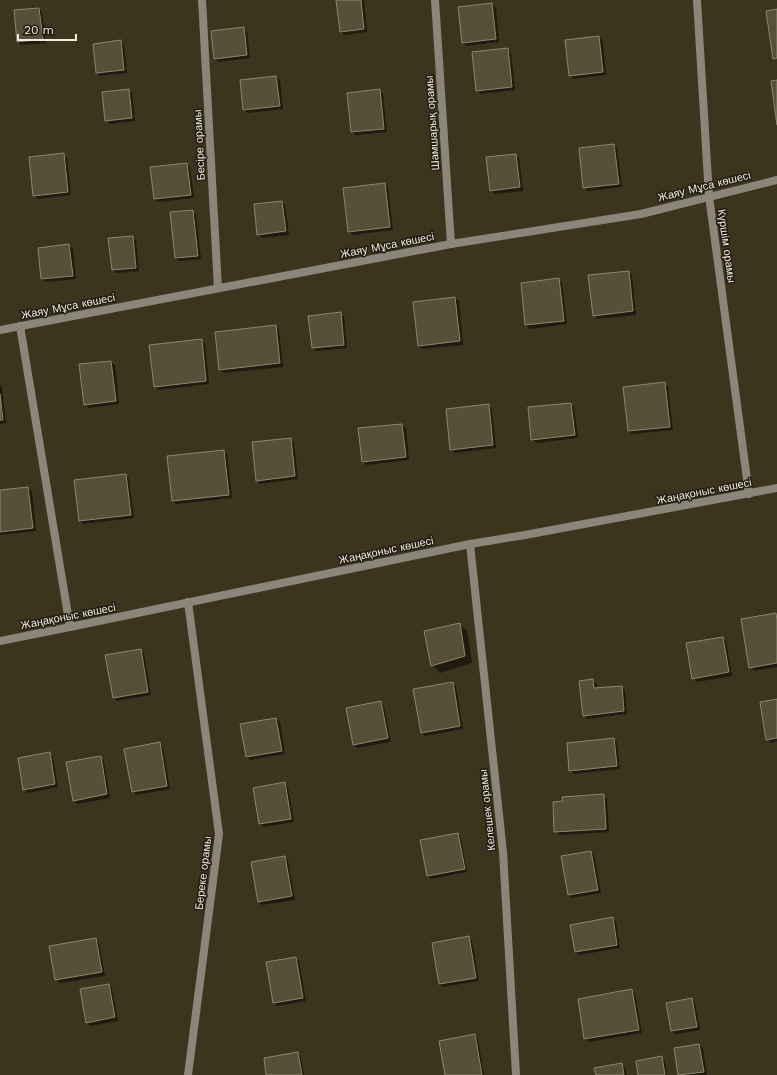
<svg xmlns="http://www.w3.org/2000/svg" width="777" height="1075" font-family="'Work Sans',sans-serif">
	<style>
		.shadow { fill: #0007 }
		.building { fill: #574f37; stroke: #8f866c }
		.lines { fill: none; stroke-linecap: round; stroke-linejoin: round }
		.street { stroke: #8a867a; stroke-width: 8 }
		.labels { text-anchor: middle; stroke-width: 3; stroke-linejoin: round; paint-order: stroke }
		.street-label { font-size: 11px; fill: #f1ecde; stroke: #201c12 }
	</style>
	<rect width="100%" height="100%" fill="#3c341d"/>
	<g class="shadow">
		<path d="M337,0h27l3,32 -23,3 -4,-4z"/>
		<path d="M492,4l4,4 3,34 -33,4 -3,-4z"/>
		<path d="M39,9l3,3 4,31 -25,2 -3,-3z"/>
		<path d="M243,29l4,3 3,26 -32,4 -3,-4z"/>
		<path d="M599,37l4,4 3,34 -33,4 -3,-4z"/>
		<path d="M121,41l3,4 3,28 -27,3 -3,-3 -3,-29z"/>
		<path d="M507,49l4,4 4,37 -34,4 -4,-4z"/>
		<path d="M276,77l4,3 3,29 -35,4 -4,-3z"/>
		<path d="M129,90l3,3 3,28 -25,3 -4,-4z"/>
		<path d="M380,90l3,4 4,38 -31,3 -4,-3 -4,-38z"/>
		<path d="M614,145l3,3 5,39 -34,4 -4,-4z"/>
		<path d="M63,154l4,4 4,37 -33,4 -4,-3z"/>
		<path d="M516,155l3,3 4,33 -29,3 -3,-4z"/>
		<path d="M187,164l3,3 4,31 -36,4 -4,-4z"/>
		<path d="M385,184l3,4 5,42 -41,5 -3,-4z"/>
		<path d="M282,202l3,3 4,30 -27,3 -4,-4z"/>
		<path d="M192,211l4,3 5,45 -22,2 -4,-3z"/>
		<path d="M132,237l4,3 3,31 -23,2 -4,-3 -3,-31z"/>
		<path d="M69,245l4,4 3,30 -30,3 -4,-3z"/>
		<path d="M629,272l3,3 4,40 -39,4 -3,-4z"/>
		<path d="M559,280l3,3 5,41 -37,5 -4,-4 -4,-41z"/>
		<path d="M455,298l4,3 4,44 -40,4 -4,-3 -5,-43z"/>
		<path d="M340,313l4,4 3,31 -31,3 -3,-3z"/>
		<path d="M276,326l3,4 4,37 -59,6 -4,-3 -4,-37z"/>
		<path d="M202,340l3,4 4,40 -51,6 -3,-4z"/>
		<path d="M111,362l4,3 4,39 -30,4 -4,-4z"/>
		<path d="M664,384l4,3 5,43 -41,4 -3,-3z"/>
		<path d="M0,385l2,2 4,36 -6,1z"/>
		<path d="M571,404l3,3 4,31 -42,5 -4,-4z"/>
		<path d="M489,405l3,4 4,39 -41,5 -4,-4z"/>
		<path d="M402,425l4,3 3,32 -43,5 -3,-4z"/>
		<path d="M291,439l3,4 4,36 -38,5 -3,-4z"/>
		<path d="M224,451l3,3 5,44 -56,6 -3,-3z"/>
		<path d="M126,475l3,4 5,39 -51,6 -3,-4z"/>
		<path d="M28,488l4,3 4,40 -36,4v-44z"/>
		<path d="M775,614l2,1v52l-23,4 -4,-4z"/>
		<path d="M459,624l8,7 5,32 -32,10 -8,-8z"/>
		<path d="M722,638l4,3 6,35 -35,6 -4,-4z"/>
		<path d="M140,650l4,3 7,42 -34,6 -3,-3z"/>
		<path d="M593,680l4,4v5l24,-2 4,3 2,24 -40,5 -3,-4z"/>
		<path d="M452,683l4,3 7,43 -38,7 -3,-3z"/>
		<path d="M777,700v41l-6,2 -4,-4z"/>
		<path d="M381,702l3,4 7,36 -34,6 -3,-4z"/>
		<path d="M276,719l4,3 5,32 -35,6 -3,-3z"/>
		<path d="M614,739l3,4 3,26 -46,5 -4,-4z"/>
		<path d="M160,744l3,3 7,42 -34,6 -3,-4z"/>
		<path d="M49,753l4,4 5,30 -30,6 -4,-4z"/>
		<path d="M100,757l4,4 6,37 -33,6 -3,-4z"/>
		<path d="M285,784l3,3 6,35 -30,5 -4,-3z"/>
		<path d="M603,795l4,4 2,33 -50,3 -4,-4z"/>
		<path d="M458,834l3,4 6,34 -36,7 -4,-4z"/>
		<path d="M590,852l4,3 7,38 -29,5 -3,-3z"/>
		<path d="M285,857l3,4 7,39 -33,5 -3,-3z"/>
		<path d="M612,918l4,4 4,26 -41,7 -3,-3 -5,-26z"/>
		<path d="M468,938l4,3 7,40 -36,6 -3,-3z"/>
		<path d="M96,939l3,4 6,33 -45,7 -4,-3 -5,-33z"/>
		<path d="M296,958l3,3 7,40 -29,5 -4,-4z"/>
		<path d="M109,985l3,3 6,33 -28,5 -4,-4z"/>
		<path d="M631,990l4,4 7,39 -53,9 -4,-3z"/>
		<path d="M692,999l3,4 5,27 -24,4 -4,-3z"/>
		<path d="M475,1035l3,4 6,36h-38z"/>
		<path d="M699,1045l4,3 4,27h-28l-4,-26z"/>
		<path d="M298,1053l3,4 3,18h-37z"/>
		<path d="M661,1057l4,4 2,14h-28z"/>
		<path d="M622,1064l3,4 2,7h-30z"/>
	</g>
	<g class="building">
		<path d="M336,0h25l3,29 -24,3z"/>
		<path d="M492,3l4,36 -34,4 -4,-36z"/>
		<path d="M39,8l4,31 -26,3 -3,-32z"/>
		<path d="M777,9v49l-4,1 -7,-48z"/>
		<path d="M244,27l3,28 -33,4 -3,-28z"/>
		<path d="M599,36l4,36 -34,4 -4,-36z"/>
		<path d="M121,40l3,30 -28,3 -3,-29z"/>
		<path d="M508,48l4,39 -36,4 -4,-39z"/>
		<path d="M276,76l4,30 -37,4 -3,-30z"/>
		<path d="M777,80v45l-6,-44z"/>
		<path d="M129,89l3,29 -27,3 -3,-29z"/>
		<path d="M380,89l4,40 -33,3 -4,-39z"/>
		<path d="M614,144l5,40 -36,4 -4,-40z"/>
		<path d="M64,153l4,39 -35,4 -4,-39z"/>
		<path d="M516,154l4,33 -30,4 -4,-34z"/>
		<path d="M187,163l4,32 -37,4 -4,-32z"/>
		<path d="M385,183l5,44 -42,5 -5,-44z"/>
		<path d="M282,201l4,30 -29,4 -3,-31z"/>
		<path d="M193,210l5,46 -23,2 -5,-46z"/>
		<path d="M133,236l3,32 -24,2 -4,-32z"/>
		<path d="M69,244l4,32 -32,3 -3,-31z"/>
		<path d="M629,271l4,40 -40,5 -5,-41z"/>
		<path d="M559,278l5,43 -39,4 -4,-42z"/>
		<path d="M455,297l5,44 -42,5 -5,-44z"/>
		<path d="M341,312l3,33 -32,3 -4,-32z"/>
		<path d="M276,325l4,38 -61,7 -4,-38z"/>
		<path d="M202,339l4,42 -52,6 -5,-42z"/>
		<path d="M111,361l5,40 -32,4 -5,-41z"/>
		<path d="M665,382l5,45 -42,4 -5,-44z"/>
		<path d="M0,394l3,26h-3z"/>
		<path d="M571,403l4,32 -44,5 -3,-33z"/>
		<path d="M489,404l4,41 -43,5 -4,-41z"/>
		<path d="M402,424l4,33 -44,5 -4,-34z"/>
		<path d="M291,438l4,38 -39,5 -4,-39z"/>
		<path d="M224,450l5,45 -57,6 -5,-45z"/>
		<path d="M126,474l5,41 -52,6 -5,-41z"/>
		<path d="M28,487l5,41 -33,4v-42z"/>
		<path d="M776,613l1,7v43l-28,5 -8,-49z"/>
		<path d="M460,623l5,33 -34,10 -7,-35z"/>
		<path d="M723,637l6,35 -37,7 -6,-36z"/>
		<path d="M141,649l7,43 -35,6 -8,-43z"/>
		<path d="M593,679l1,9 28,-2 2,25 -41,5 -4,-35z"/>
		<path d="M453,682l7,44 -39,7 -8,-44z"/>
		<path d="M777,699v39l-11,2 -6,-38z"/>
		<path d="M381,701l7,37 -35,7 -7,-37z"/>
		<path d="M276,718l6,33 -36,6 -6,-33z"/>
		<path d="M614,738l3,28 -48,5 -2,-28z"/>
		<path d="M160,742l7,44 -35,6 -8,-43z"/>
		<path d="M50,752l5,32 -32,6 -5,-32z"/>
		<path d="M101,756l6,38 -34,7 -7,-39z"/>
		<path d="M285,782l6,37 -32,5 -6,-36z"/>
		<path d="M604,794l2,35 -52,3 -1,-30 10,-1 -1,-4z"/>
		<path d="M458,833l7,36 -38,7 -7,-36z"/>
		<path d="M591,851l7,39 -30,5 -7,-39z"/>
		<path d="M285,856l7,40 -34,6 -7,-40z"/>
		<path d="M613,917l4,28 -42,7 -5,-27z"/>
		<path d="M469,936l7,42 -37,6 -7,-41z"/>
		<path d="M96,938l6,34 -47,8 -6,-34z"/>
		<path d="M296,957l7,41 -30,5 -7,-41z"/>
		<path d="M109,984l6,33 -29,6 -6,-34z"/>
		<path d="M632,989l7,41 -55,9 -6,-40z"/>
		<path d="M692,998l5,29 -26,4 -5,-28z"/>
		<path d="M475,1034l7,41h-37l-6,-34z"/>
		<path d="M699,1044l5,28 -26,3 -4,-27z"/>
		<path d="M298,1052l4,23h-36l-2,-17z"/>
		<path d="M662,1056l3,19h-27l-2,-14z"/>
		<path d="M622,1063l2,12h-28l-2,-7z"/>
	</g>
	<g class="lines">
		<g class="street">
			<path d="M202,0l16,288"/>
			<path d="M435,0l16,244"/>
			<path d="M697,0l12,196 40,298"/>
			<path d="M20,326l50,301"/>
			<path d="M0,330l451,-86 190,-30 136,-34"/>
			<path d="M470,544l33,308 13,223"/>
			<path d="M188,602l31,232 -31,241"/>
			<path d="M0,641l70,-14 400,-83 55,-9 252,-47"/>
		</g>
	</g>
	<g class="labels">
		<g class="street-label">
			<text transform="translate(432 123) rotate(-94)" y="4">Шамшарық орамы</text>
			<text transform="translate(199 145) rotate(-93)" y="4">Бесіре орамы</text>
			<text transform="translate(704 186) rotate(-14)" y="4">Жаяу Мұса көшесі</text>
			<text transform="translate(387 245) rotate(-11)" y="4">Жаяу Мұса көшесі</text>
			<text transform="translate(727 246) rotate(82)" y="4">Күршім орамы</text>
			<text transform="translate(68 306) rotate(-11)" y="4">Жаяу Мұса көшесі</text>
			<text transform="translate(704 491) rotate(-11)" y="4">Жаңақоныс көшесі</text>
			<text transform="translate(386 550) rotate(-12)" y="4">Жаңақоныс көшесі</text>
			<text transform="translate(68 616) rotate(-11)" y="4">Жаңақоныс көшесі</text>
			<text transform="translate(487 810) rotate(-96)" y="4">Келешек орамы</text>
			<text transform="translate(203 873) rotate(-83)" y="4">Береке орамы</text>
		</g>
	</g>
	<path d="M18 34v6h58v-6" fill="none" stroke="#f1ecde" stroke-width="2"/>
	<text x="24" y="34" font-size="12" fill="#f1ecde" stroke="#201c12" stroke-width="3" paint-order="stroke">20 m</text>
</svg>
